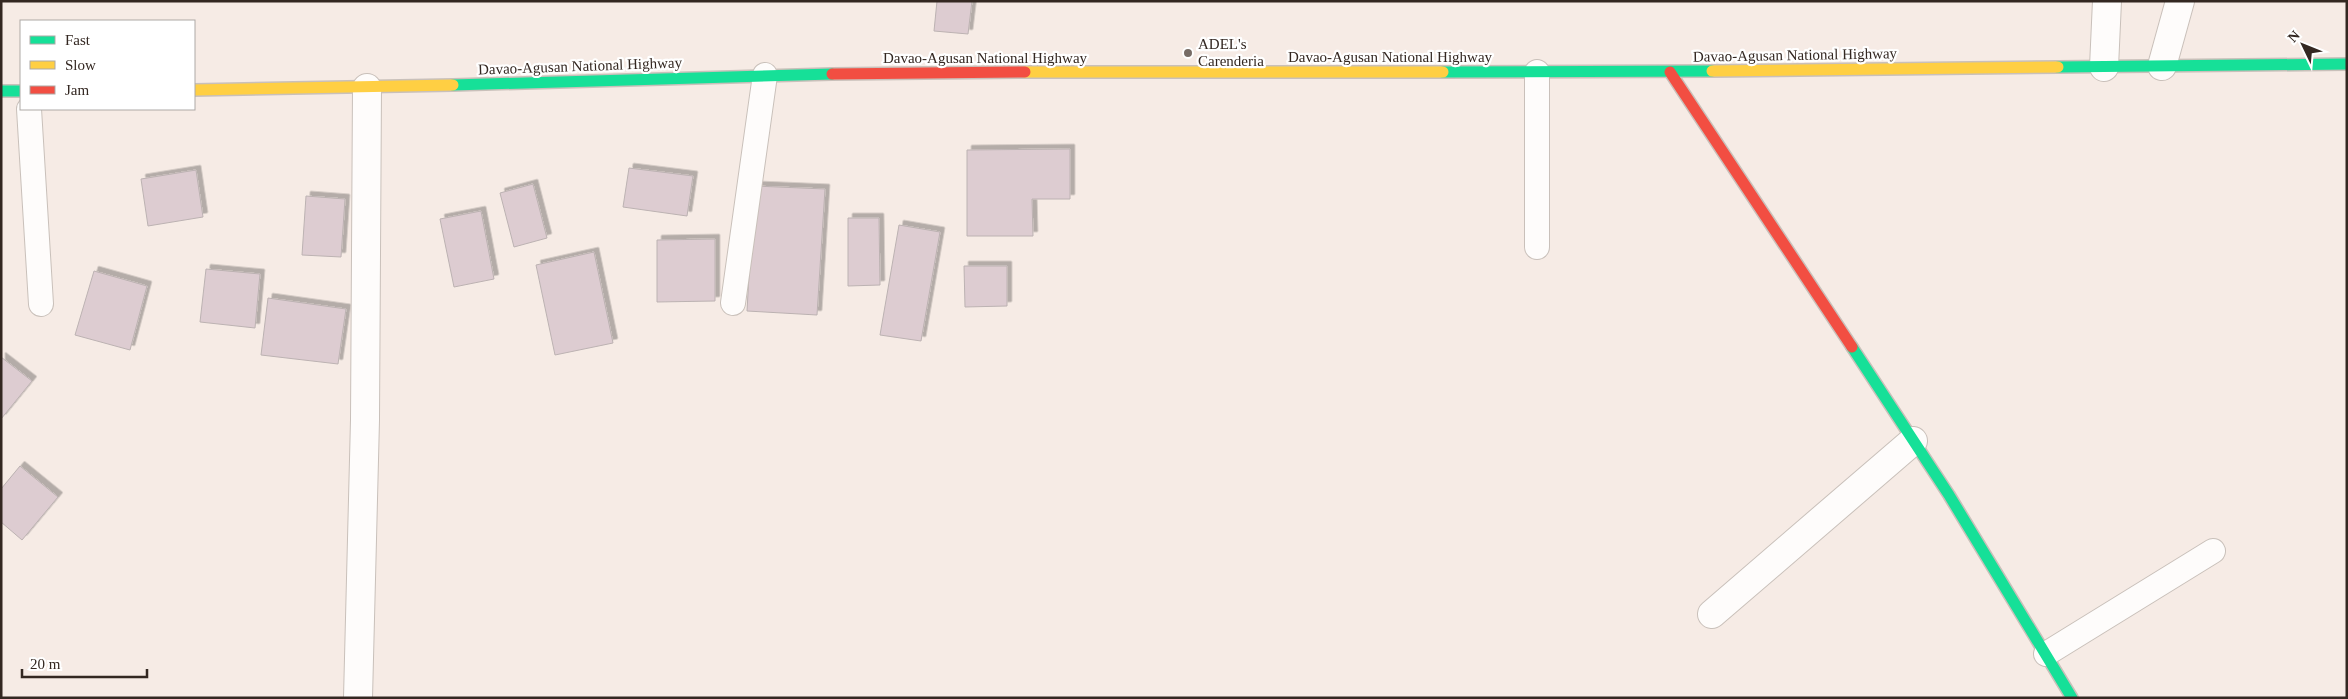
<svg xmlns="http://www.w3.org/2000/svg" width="2348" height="699" font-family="'Times New Roman',serif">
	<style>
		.building { fill: #ddccd1; stroke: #bcb2b2; filter: url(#shadow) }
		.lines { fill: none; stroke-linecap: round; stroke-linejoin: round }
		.lane-casing { stroke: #c9c0ba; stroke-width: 26 }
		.street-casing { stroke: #c9c0ba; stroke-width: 30 }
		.fast-casing { stroke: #c9c0ba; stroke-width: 14 }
		.slow-casing { stroke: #c9c0ba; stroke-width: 14 }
		.jam-casing { stroke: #c9c0ba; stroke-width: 14 }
		.lane { stroke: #fefcfb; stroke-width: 24 }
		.street { stroke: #fefcfb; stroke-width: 28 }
		.fast { stroke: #16e098; stroke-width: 11 }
		.slow { stroke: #ffcf43; stroke-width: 11 }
		.jam { stroke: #f24e42; stroke-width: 11 }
		.poi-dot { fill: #776c66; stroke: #fff; stroke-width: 2 }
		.labels { text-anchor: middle; stroke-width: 4.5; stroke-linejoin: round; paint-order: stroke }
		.poi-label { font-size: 15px; fill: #332721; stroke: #fff; text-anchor: start }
		.street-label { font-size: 15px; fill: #332721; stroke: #fff }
	</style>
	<defs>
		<filter id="shadow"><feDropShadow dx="4.5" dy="-4.5" stdDeviation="0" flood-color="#0004"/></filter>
	</defs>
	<rect width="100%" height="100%" fill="#f6ebe5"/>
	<g class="building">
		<path d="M937,1h35l-4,33 -34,-3z"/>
		<path d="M1070,149v50h-38l1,37h-66v-86z"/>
		<path d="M629,168l64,8 -6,40 -64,-9z"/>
		<path d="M196,170l7,47 -55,9 -7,-47z"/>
		<path d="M533,184l14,54 -33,9 -14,-54z"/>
		<path d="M754,186l71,3 -8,126 -70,-4z"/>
		<path d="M306,196l39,3 -4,58 -39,-2z"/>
		<path d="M481,211l13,68 -40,8 -14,-68z"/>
		<path d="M848,218h31l1,67 -32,1z"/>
		<path d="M899,225l41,7 -19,109 -41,-6z"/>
		<path d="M715,239v62l-58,1v-62z"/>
		<path d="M594,252l19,91 -58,12 -19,-90z"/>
		<path d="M964,266h43v40l-42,1z"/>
		<path d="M206,269l54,5 -5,54 -55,-6z"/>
		<path d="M94,271l53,15 -17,64 -55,-15z"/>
		<path d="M268,298l78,11 -8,55 -77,-9z"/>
		<path d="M1,357l31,24 -31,38z"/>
		<path d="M20,466l38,31 -36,43 -21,-18v-33z"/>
	</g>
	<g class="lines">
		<g class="lane-casing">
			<g id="lane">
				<path d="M1537,72v175"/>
				<path d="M29,109l12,195"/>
				<path d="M733,303l32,-228"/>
				<path d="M2046,654l167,-103"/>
			</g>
		</g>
		<g class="street-casing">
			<g id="street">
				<path d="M2162,66l18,-65"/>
				<path d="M2104,67l3,-66"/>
				<path d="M1712,614l201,-173"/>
				<path d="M358,698l7,-278 2,-332"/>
			</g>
		</g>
		<g class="fast-casing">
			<g id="fast">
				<path d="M2058,67l289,-3"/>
				<path d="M1443,72l269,-1"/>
				<path d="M453,85l379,-11"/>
				<path d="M1,91h20"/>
				<path d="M1852,347l97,148 123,203"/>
			</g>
		</g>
		<g class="slow-casing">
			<g id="slow">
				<path d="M1712,71l346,-4"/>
				<path d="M1025,72h418"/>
				<path d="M194,90l259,-5"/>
			</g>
		</g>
		<g class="jam-casing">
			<g id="jam">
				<path d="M1670,72l182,275"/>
				<path d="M832,74l193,-2"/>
			</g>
		</g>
		<use href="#lane" class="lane"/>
		<use href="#street" class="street"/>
		<use href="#fast" class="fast"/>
		<use href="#slow" class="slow"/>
		<use href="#jam" class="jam"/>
	</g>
	<circle class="poi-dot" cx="1188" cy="53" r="5"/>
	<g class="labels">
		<g class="poi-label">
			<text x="1198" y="49">ADEL's<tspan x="1198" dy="17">Carenderia</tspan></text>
		</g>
		<g class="street-label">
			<text transform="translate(1795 55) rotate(-1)" y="5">Davao-Agusan National Highway</text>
			<text x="1390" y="62">Davao-Agusan National Highway</text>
			<text x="985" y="63">Davao-Agusan National Highway</text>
			<text transform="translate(580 66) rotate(-2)" y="5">Davao-Agusan National Highway</text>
		</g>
	</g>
	<rect width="2348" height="699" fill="none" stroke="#332721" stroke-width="5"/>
	<rect x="20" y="20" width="175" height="90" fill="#ffffff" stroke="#ada9a6"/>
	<rect x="30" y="36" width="25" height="8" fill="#16e098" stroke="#ada9a6"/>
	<text x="65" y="45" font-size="15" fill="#332721">Fast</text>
	<rect x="30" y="61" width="25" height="8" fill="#ffcf43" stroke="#ada9a6"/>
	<text x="65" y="70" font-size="15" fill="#332721">Slow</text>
	<rect x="30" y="86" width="25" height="8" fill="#f24e42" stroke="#ada9a6"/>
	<text x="65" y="95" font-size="15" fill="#332721">Jam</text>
	<g transform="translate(2303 45) rotate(313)" stroke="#ffffff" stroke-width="4" paint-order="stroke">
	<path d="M0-4L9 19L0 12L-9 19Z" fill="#332721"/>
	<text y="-8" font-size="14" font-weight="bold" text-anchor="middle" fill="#332721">N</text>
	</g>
	<path d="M22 669v8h125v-8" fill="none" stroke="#332721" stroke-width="2.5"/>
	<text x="30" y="669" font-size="15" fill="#332721" stroke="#ffffff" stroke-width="4" paint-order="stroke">20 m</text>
</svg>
